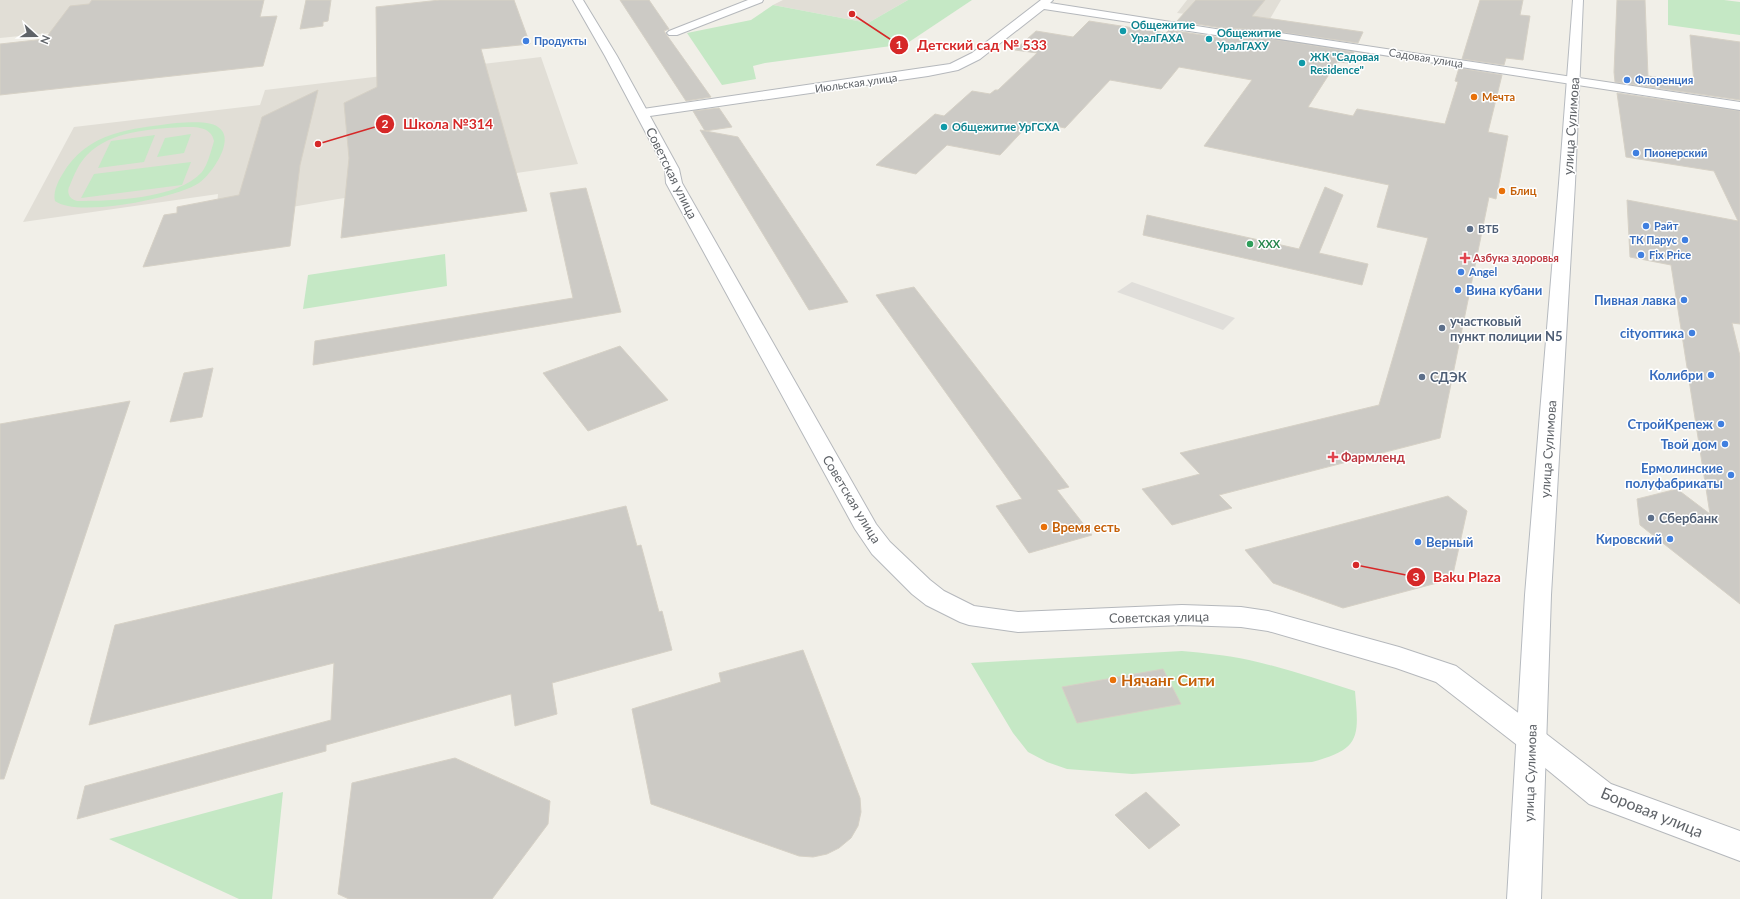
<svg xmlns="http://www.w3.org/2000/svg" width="1740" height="899" font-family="Lato,sans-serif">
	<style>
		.industrial { fill: #e0deda }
		.education { fill: #e1ded6 }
		.green { fill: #c5e8c5; fill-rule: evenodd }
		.building { fill: #cccac5; stroke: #d6d1c6 }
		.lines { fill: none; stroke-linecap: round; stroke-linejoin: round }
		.minor-casing { stroke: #b5b8bc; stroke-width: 2 }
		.tertiary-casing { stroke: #b5b8bc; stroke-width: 2 }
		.secondary-casing { stroke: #b6babf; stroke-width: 2 }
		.minor { fill: #fff; fill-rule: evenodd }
		.tertiary { fill: #fff; fill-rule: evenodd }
		.secondary { fill: #fff; fill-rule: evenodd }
		.culture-dot { fill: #0f9aa8; stroke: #fff; stroke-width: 1.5 }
		.shop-dot { fill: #3f7fe0; stroke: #fff; stroke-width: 1.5 }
		.food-dot { fill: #e8710a; stroke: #fff; stroke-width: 1.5 }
		.service-dot { fill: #5c6f8a; stroke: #fff; stroke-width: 1.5 }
		.leisure-dot { fill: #2e9e5b; stroke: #fff; stroke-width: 1.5 }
		.health-dot { fill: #e0444e; stroke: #fff; stroke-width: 1.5 }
		.labels { text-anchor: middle; stroke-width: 3; stroke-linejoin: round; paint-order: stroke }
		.far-culture-label { font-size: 11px; font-weight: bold; fill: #0d838f; stroke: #fff; text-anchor: start }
		.far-shop-label { font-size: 11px; font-weight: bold; fill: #366cbe; stroke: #fff; text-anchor: start }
		.far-street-label { font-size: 11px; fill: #5f6368; stroke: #fff }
		.far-food-label { font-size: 11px; font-weight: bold; fill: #c56008; stroke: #fff; text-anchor: start }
		.far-service-label { font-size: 11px; font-weight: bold; fill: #4e5e75; stroke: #fff; text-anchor: start }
		.far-leisure-label { font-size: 11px; font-weight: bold; fill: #27864d; stroke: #fff; text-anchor: start }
		.far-health-label { font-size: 11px; font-weight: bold; fill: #be3a42; stroke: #fff; text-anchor: start }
		.street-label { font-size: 13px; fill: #5f6368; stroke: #fff }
		.shop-label { font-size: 13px; font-weight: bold; fill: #366cbe; stroke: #fff; text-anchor: end }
		.service-label { font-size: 13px; font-weight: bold; fill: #4e5e75; stroke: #fff; text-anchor: start }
		.health-label { font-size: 13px; font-weight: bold; fill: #be3a42; stroke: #fff; text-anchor: start }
		.food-label { font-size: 13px; font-weight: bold; fill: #c56008; stroke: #fff; text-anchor: start }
		.near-food-label { font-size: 16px; font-weight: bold; fill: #c56008; stroke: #fff; text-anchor: start }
		.near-street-label { font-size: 16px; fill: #5f6368; stroke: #fff }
		.leader { fill: none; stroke: #d62828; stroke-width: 1.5 }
		.callout-dot { fill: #d62828; stroke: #fff; stroke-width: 1.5 }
		.mark-label { font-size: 12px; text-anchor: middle; font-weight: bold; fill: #fff }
		.callout-label { font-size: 14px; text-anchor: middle; font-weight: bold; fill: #d62828; stroke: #fff; stroke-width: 3; stroke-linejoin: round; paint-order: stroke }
	</style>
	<rect width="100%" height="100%" fill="#f1efe8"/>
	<path class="industrial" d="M1132,282l103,36 -12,12 -106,-38z"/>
	<g class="education">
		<path d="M0,0h209l-8,18 -201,20z"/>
		<path d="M783,0h125l-40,23 -95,-18z"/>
		<path d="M1187,0h94l-14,24 -90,-11z"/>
		<path d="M541,57l37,107 -240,35 -122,21 2,-26 -195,28 51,-95 186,-22 5,-15z"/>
	</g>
	<g class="green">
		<path d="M908,0h64l-66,44 -141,19 -12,3 3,13 -34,6 -35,-52 64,-13 22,-15 95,18z"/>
		<path d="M1668,0h56l16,2v33l-72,-10z"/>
		<path d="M176,123c13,0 31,-3 42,4 19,12 -7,48 -19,56 -22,15 -122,35 -144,18 -2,-8 2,-18 7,-26 25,-44 69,-46 114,-52zM183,127c12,0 28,-1 31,14 -3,10 -6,23 -12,31 -24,27 -91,29 -125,29 -8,-2 -11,-9 -7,-16 4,-10 9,-22 17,-30 23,-24 64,-26 96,-28z"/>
		<path d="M191,134l-7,19 -27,4 8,-19z"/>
		<path d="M155,135l-11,27 -46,6 13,-27z"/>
		<path d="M191,162l-9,23 -101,13 13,-24z"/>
		<path d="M445,254l2,32 -144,23 5,-34z"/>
		<path d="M1182,651c22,2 44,4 67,9 36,8 71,20 106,31 4,46 6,58 -43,71l-180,12 -65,-5 -20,-7 -19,-10 -15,-19 -42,-70z"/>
		<path d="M283,792l-11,107h-33l-130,-60z"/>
	</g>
	<g class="building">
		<path d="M92,0h172l-4,17 17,-1 -14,50 -263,29v-51l45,-5 25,-33 19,-2z"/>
		<path d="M306,0h25l-3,21 -5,1v4l-23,3z"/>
		<path d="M440,0h74l16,44 -49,5 46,162 -186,27 8,-80 -5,-55 33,-16 -1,-80z"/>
		<path d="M620,0h29l20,29 -5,2 2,3 45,63 -25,4z"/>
		<path d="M1196,0h69l-13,16 111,16 -5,11 -92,-13 -44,-2 -45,-7z"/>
		<path d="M1480,0h43l-3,15 10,1 -7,44 -17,-2 -2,7 -42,-6z"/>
		<path d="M1617,0h28l3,76 46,7 -4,-48 50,7v58l-125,-18 -1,-10z"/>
		<path d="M1089,21l77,12 3,-3 53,8h44l88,14 -5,11 -12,-1 -29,45 45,9 4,-7 88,15 13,-42 -3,-1 4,-13 43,7 -14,57 20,4 -12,63 -7,-2 -49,241 -221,57 13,13 -60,17 -30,-36 58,-15 -20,-21 199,-48 49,-167 -51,-11 12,-42 -185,-39 48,-66 -73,-13 -18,22 -51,-9 -45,48 -33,-7 -32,34 -53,-10 -31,29 -40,-9 59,-51 9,2 28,-25 18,3 5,-4h3l39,-37 -22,-3 21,-19 37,6z"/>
		<path d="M318,90l-18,75 -10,81 -147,21 21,-52 13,-2v-6l62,-12 23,-78z"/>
		<path d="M1617,93l123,18v213l-8,-1 8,33v248l-100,-79 -3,-26 40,-10 33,25 -39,-249 -41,-8 -3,-57 111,21 -24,-50 -88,-14z"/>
		<path d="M719,108l13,19 -27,4 -12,-20z"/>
		<path d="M700,130l38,7 110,165 -39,8z"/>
		<path d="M1325,187l18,8 -24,58 49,11 -6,21 -219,-50 4,-20 152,34z"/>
		<path d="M586,188l35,124 -308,53 2,-24 258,-43 -23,-105z"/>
		<path d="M914,287l155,200 -12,3 35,45 -63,18 -33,-47 26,-7 -146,-204z"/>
		<path d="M620,346l48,54 -80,31 -45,-58z"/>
		<path d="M213,368l-11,49 -32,5 14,-49z"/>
		<path d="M130,401l-126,378h-4v-355z"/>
		<path d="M1448,496l19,15 -15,68 -109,29 -70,-25 -28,-33z"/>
		<path d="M626,506l11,40 4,-1 18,67 3,-1 10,39 -120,33 5,31 -42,12 -4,-32 -185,51v6l-249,68 8,-33 246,-66 3,-57 -245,62 26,-100z"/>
		<path d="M803,650l57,148 1,14 -3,14 -7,12 -12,10 -12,6 -14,3 -14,-1 -148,-52 -19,-95 89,-27 -2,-9z"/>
		<path d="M1163,669l18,35 -104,19 -15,-36z"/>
		<path d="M455,758l95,43 -2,23 -56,75h-143l-11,-5 14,-111z"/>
		<path d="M1146,792l34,33 -31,24 -34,-34z"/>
	</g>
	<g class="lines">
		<g class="minor-casing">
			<g id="minor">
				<path d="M748,0h15l-1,2 -85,33h-8l-2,-2 2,-2z"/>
				<path d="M1041,0h12l-3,3 172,27 44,1 474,71v8l-474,-73 -44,-1 -178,-27 -64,50 -22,11 -30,6 -285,41 -5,-1 -2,-3 2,-3 5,-1 307,-45 22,-11z"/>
				<path d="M1531,726l10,4 70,54 129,47v30l-151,-57 -68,-56 -5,-9 5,-9z"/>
			</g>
		</g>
		<g class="tertiary-casing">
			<path id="tertiary" d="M573,0h10l34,56 62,113 3,14 194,341 14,18 40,38 14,11 30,15 44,6 164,-7 59,2 27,4 131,36 57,19 85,64 5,9 -5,9 -10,4 -10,-4 -85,-66 -40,-14 -128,-37 -27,-4 -59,-2 -164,7 -49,-7 -9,-3 -34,-17 -14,-11 -40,-40 -17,-25 -189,-346 -1,-14 -60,-113z"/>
		</g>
		<g class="secondary-casing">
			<path id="secondary" d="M1573,0h10l-8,183 -24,412 -10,304h-34l18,-304 34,-412z"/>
		</g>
		<use href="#minor" class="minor"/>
		<use href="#tertiary" class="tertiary"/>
		<use href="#secondary" class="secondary"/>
	</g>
	<g class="culture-dot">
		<circle cx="1123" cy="31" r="4"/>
		<circle cx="1209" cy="39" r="4"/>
		<circle cx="1302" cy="63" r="4"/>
		<circle cx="944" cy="127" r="4"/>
	</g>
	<g class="shop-dot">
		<circle cx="526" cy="41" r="4"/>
		<circle cx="1627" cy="80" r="4"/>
		<circle cx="1636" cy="153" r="4"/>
		<circle cx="1646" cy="226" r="4"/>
		<circle cx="1685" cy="240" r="4"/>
		<circle cx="1641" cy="255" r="4"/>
		<circle cx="1461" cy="272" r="4"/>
		<circle cx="1458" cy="290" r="4"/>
		<circle cx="1684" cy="300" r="4"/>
		<circle cx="1692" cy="333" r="4"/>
		<circle cx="1711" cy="375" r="4"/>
		<circle cx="1721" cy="424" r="4"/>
		<circle cx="1725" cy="444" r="4"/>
		<circle cx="1731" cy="475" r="4"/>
		<circle cx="1670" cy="539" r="4"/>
		<circle cx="1418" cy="542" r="4"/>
	</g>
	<g class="food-dot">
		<circle cx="1474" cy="97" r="4"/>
		<circle cx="1502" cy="191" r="4"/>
		<circle cx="1044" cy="527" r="4"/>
		<circle cx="1113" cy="680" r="4"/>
	</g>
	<g class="service-dot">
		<circle cx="1470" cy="229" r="4"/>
		<circle cx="1442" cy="328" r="4"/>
		<circle cx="1422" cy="377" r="4"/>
		<circle cx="1651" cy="518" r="4"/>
	</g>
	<circle class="leisure-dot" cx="1250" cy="244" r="4"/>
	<g class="health-dot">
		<path d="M1463 252h4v4h4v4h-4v4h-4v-4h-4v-4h4z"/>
		<path d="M1331 451h4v4h4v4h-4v4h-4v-4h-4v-4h4z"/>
	</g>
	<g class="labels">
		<g class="far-culture-label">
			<text x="1131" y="29">Общежитие<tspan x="1131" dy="13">УралГАХА</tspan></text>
			<text x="1217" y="37">Общежитие<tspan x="1217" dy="13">УралГАХУ</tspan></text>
			<text x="1310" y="61">ЖК "Садовая<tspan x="1310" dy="13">Residence"</tspan></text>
			<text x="952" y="131">Общежитие УрГСХА</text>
		</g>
		<g class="far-shop-label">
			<text x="534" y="45">Продукты</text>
			<text x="1635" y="84">Флоренция</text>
			<text x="1644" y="157">Пионерский</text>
			<text x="1654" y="230">Райт</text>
			<text x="1677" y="244" text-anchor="end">ТК Парус</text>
			<text x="1649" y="259">Fix Price</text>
			<text x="1469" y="276">Angel</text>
		</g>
		<g class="far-street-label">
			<text transform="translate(1426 58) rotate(9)" y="4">Садовая улица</text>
			<text transform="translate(856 83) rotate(-8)" y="4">Июльская улица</text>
		</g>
		<g class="far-food-label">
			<text x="1482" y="101">Мечта</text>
			<text x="1510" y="195">Блиц</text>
		</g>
		<g class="far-service-label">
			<text x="1478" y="233">ВТБ</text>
		</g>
		<g class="far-leisure-label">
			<text x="1258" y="248">XXX</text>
		</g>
		<g class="far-health-label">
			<text x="1473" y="262">Азбука здоровья</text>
		</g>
		<g class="street-label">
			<text transform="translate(1571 126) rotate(-86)" y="5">улица Сулимова</text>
			<text transform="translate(672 173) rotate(64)" y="5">Советская улица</text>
			<text transform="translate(1548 449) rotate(-86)" y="5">улица Сулимова</text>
			<text transform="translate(852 499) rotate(59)" y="5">Советская улица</text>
			<text transform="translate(1159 617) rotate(-1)" y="5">Советская улица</text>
			<text transform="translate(1530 773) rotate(-88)" y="5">улица Сулимова</text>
		</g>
		<g class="shop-label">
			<text x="1466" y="295" text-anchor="start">Вина кубани</text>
			<text x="1676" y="305">Пивная лавка</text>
			<text x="1684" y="338">cityоптика</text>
			<text x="1703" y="380">Колибри</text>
			<text x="1713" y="429">СтройКрепеж</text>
			<text x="1717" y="449">Твой дом</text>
			<text x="1723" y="473">Ермолинские<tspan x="1723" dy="15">полуфабрикаты</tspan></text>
			<text x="1662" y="544">Кировский</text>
			<text x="1426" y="547" text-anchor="start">Верный</text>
		</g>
		<g class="service-label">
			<text x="1450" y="326">участковый<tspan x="1450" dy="15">пункт полиции N5</tspan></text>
			<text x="1430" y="382">СДЭК</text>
			<text x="1659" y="523">Сбербанк</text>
		</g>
		<g class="health-label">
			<text x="1341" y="462">Фармленд</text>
		</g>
		<g class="food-label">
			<text x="1052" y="532">Время есть</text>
		</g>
		<g class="near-food-label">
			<text x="1121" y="686">Нячанг Сити</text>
		</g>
		<g class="near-street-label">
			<text transform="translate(1652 812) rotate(22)" y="6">Боровая улица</text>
		</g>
	</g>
	<path class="leader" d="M852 14L899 45M318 144L385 124M1356 565L1416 577"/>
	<g class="callout-dot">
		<circle cx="852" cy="14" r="4"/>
		<circle cx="318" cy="144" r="4"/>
		<circle cx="1356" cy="565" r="4"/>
		<circle cx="899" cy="45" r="10"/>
		<circle cx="385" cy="124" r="10"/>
		<circle cx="1416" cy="577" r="10"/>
	</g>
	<g class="mark-label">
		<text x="899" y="49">1</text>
		<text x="385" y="128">2</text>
		<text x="1416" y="581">3</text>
	</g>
	<g class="callout-label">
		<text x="982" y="50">Детский сад № 533</text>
		<text x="448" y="129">Школа №314</text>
		<text x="1467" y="582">Baku Plaza</text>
	</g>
	<g transform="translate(36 36) rotate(111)" stroke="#ffffff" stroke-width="3" paint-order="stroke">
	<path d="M0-3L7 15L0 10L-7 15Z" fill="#5f6368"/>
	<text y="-6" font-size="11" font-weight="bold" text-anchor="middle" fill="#5f6368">N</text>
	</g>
</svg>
